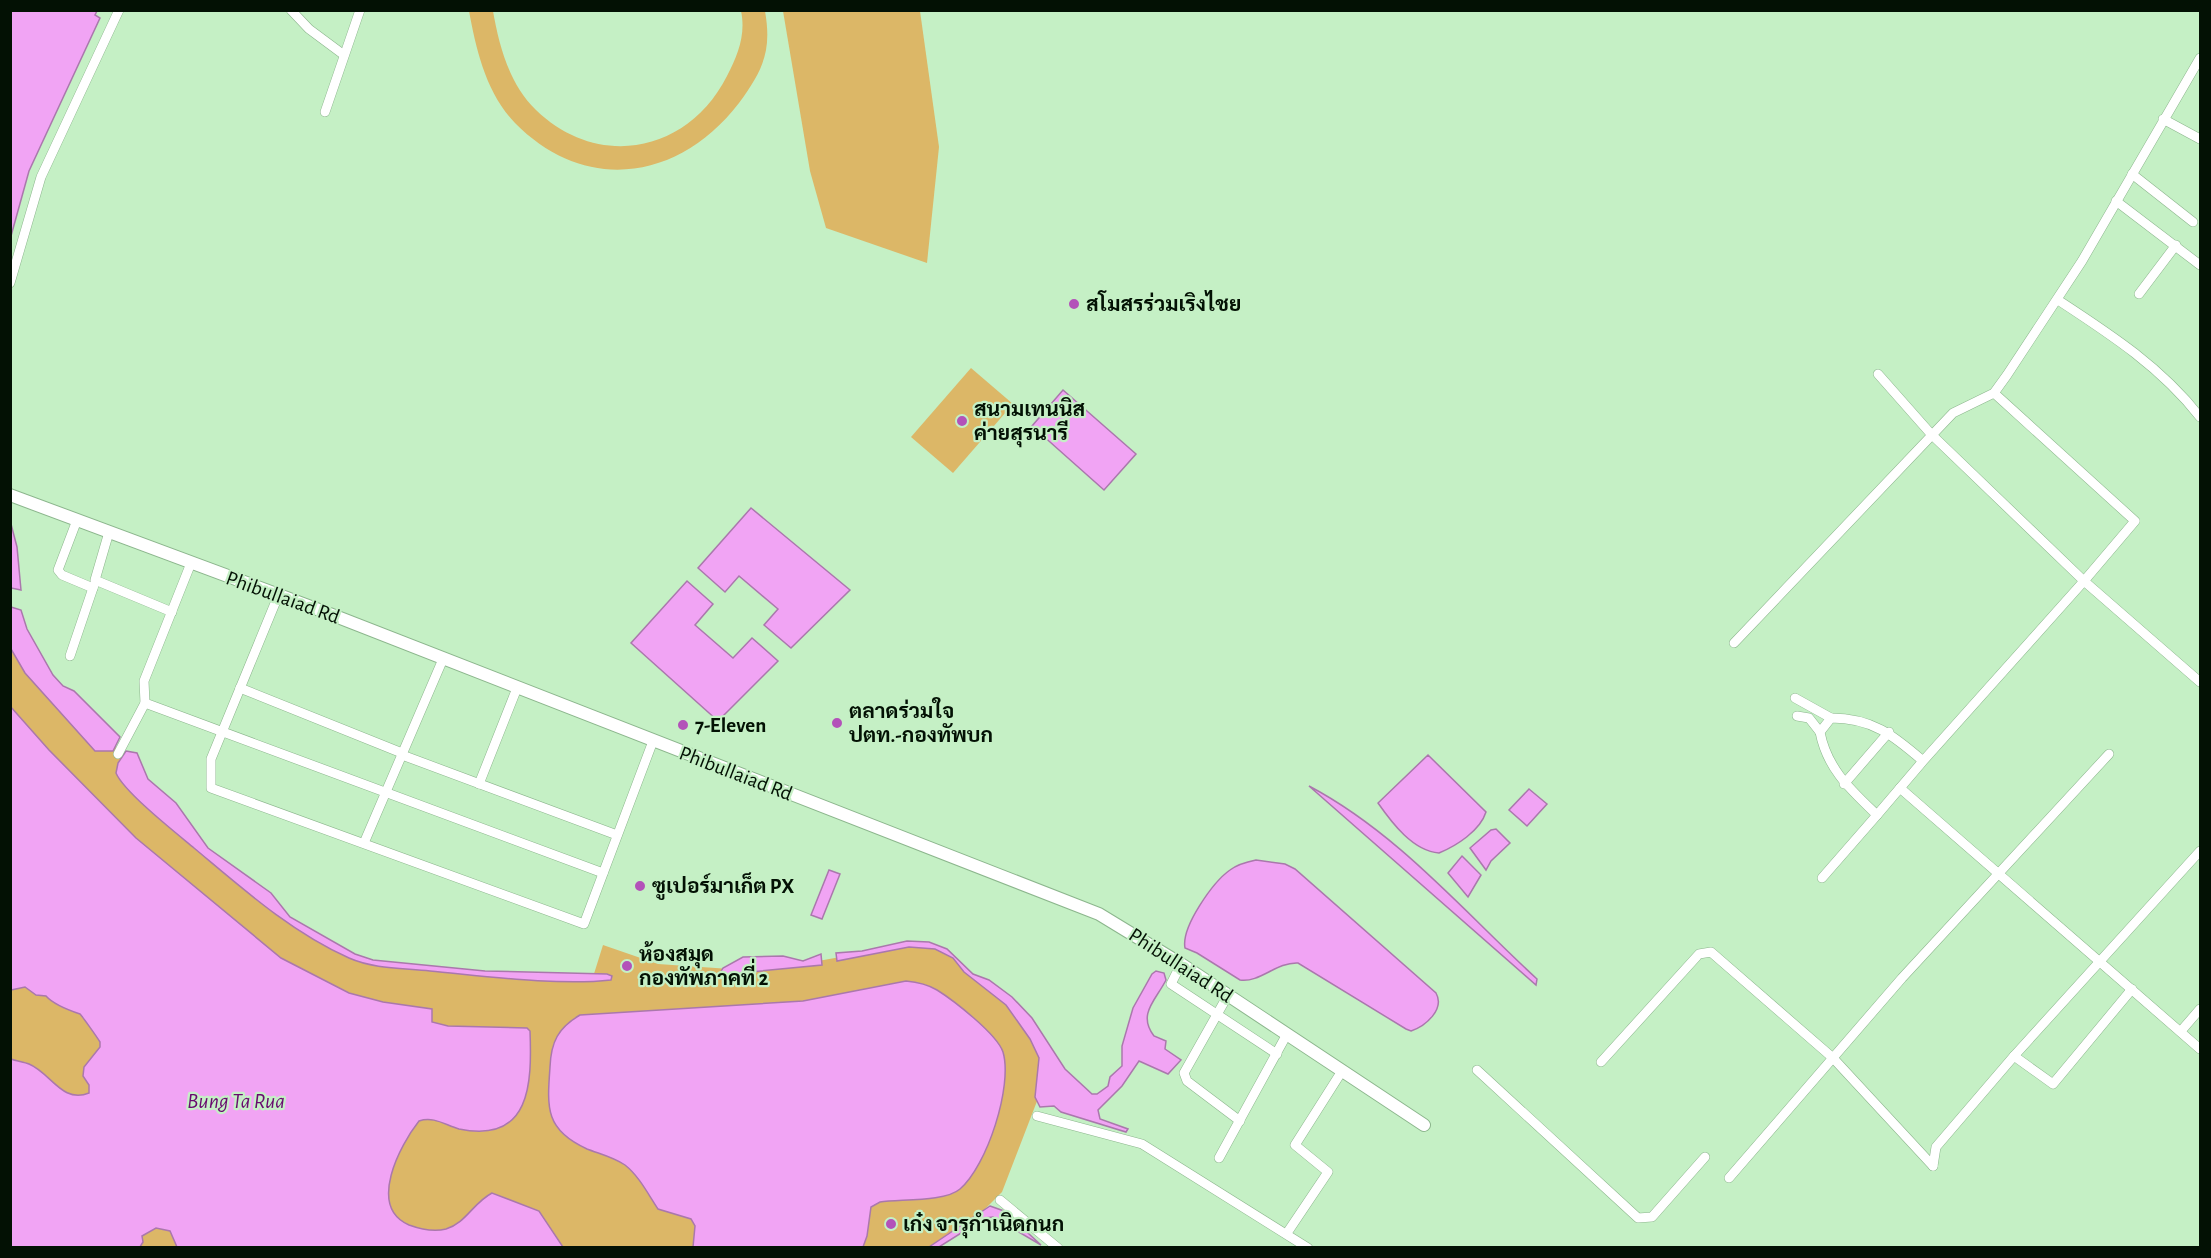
<svg xmlns="http://www.w3.org/2000/svg" width="2211" height="1258" font-family="'Alegreya Sans',Sarabun,sans-serif">
	<style>
		.green { fill: #dcb767 }
		.water { fill: #f1a4f4; stroke: #aa78ac; stroke-width: 1.5 }
		.lines { fill: none; stroke-linecap: round; stroke-linejoin: round }
		.minor-casing { stroke: #8cb68d; stroke-width: 10 }
		.tertiary-casing { stroke: #8cb68d; stroke-width: 14 }
		.minor { stroke: #fff; stroke-width: 9 }
		.tertiary { stroke: #fff; stroke-width: 12 }
		.poi-dot { fill: #b352b9; stroke: #c5f0c5; stroke-width: 2 }
		.labels { text-anchor: middle; stroke-width: 4.5; stroke-linejoin: round; paint-order: stroke }
		.poi-label { font-size: 21px; font-weight: bold; fill: #031104; stroke: #c5f0c5; text-anchor: start }
		.street-label { font-size: 21px; fill: #031104; stroke: #c5f0c5 }
		.water-label { font-size: 22px; font-style: italic; fill: #690a6f; stroke: #c5f0c5 }
	</style>
	<rect width="100%" height="100%" fill="#c5f0c5"/>
	<g class="green">
		<path d="M469,11h24c6,34 16,73 43,99 62,60 152,43 191,-34 11,-21 19,-42 14,-65h24c7,40 -2,59 -26,92 -59,77 -153,92 -224,20 -29,-30 -39,-74 -46,-112z"/>
		<path d="M783,11h137l19,136 -12,116 -101,-35 -16,-57z"/>
		<path d="M971,368l42,36 -60,69 -42,-36z"/>
		<path d="M10,637l115,120 -5,16 169,147 73,39 91,11 140,7 10,-32 55,19 72,5 88,-8 101,-18 33,12 20,21 40,29 31,54 -4,37 -37,96 -26,26 -42,29h-923z"/>
	</g>
	<g class="water">
		<path d="M11,10l86,1 -2,4 5,3 -71,153 -18,65z"/>
		<path d="M1063,390l73,64 -32,36 -72,-64z"/>
		<path d="M751,508l99,82 -59,58 -27,-23 14,-16 -39,-33 -14,16 -27,-24z"/>
		<path d="M11,524l6,23 4,43 -10,-2z"/>
		<path d="M687,581l26,23 -18,21 38,33 19,-20 26,23 -60,60 -87,-78z"/>
		<path d="M11,607l10,3 6,19 26,46 10,11 11,5 46,46 -7,14h-18l-70,-78 -14,-24z"/>
		<path d="M10,706l39,44 87,88 145,120 68,35 34,9 49,7v13l16,4 79,2 3,3c2,52 1,113 -71,98 -14,-4 -25,-13 -40,-8 -19,24 -52,86 -10,104 11,4 25,7 37,4 20,-6 27,-26 46,-36l47,18 24,36h-386l-7,-16 -14,-3 -14,8 1,6 -3,5h-129v-188c5,2 13,3 18,5 22,9 33,40 60,29v-8l-6,-9 1,-9 16,-20v-5c-3,-5 -18,-26 -20,-28 -12,-4 -26,-9 -34,-18l-10,-1 -11,-8 -14,3z"/>
		<path d="M126,751l11,2 11,26 28,24 32,45 63,45 19,24 65,37 18,6 112,11 122,3 5,2 -1,4c-53,6 -127,-4 -181,-9 -27,-3 -56,-2 -81,-13 -58,-26 -106,-69 -155,-110 -18,-15 -70,-56 -78,-75l2,-10z"/>
		<path d="M1428,755l58,57c-6,19 -30,34 -47,41 -26,-2 -47,-30 -61,-50z"/>
		<path d="M1309,786c89,47 155,126 228,193l-1,6z"/>
		<path d="M1529,789l18,15 -20,22 -18,-16z"/>
		<path d="M1496,829l14,14 -19,18 -5,9 -16,-22 21,-18z"/>
		<path d="M1462,856l19,19 -13,22 -20,-24z"/>
		<path d="M1256,860l29,4 10,5 141,124c9,16 -10,33 -25,38l-5,-2 -108,-66c-22,-1 -38,20 -58,17l-43,-27 -12,-5c-4,-21 28,-66 45,-78 8,-6 16,-8 26,-10z"/>
		<path d="M829,870l11,4 -18,45 -11,-4z"/>
		<path d="M907,941l22,1 18,7 26,25 16,6 23,17 20,21 33,51 27,25h5l11,-8 2,-9 12,-11v-20l11,-38 19,-34 4,-3 8,2 2,7c-10,20 -29,34 -12,56l12,5 -1,8 16,11 -13,14 -29,-13 -17,25 -24,24 2,9 28,10 -2,3 -65,-20 -7,-6 -14,1 -5,-10 4,-39 -9,-19 -24,-34 -42,-33 -11,-14 -18,-9 -26,-2 -72,14 -1,-8 26,-2z"/>
		<path d="M821,954l1,11 -103,10 4,-7 20,-11 40,-1 20,5z"/>
		<path d="M906,981c11,1 21,3 31,9 16,10 60,44 66,62 10,34 -16,114 -43,137 -15,13 -59,10 -80,13l-9,5 -4,29 -4,11h-170l2,-21 -4,-7 -33,-10c-10,-15 -19,-33 -33,-44 -12,-8 -25,-11 -38,-16 -42,-19 -40,-41 -37,-82 1,-25 8,-39 30,-52l223,-14z"/>
		<path d="M990,1206l14,5 37,34 -48,-28 -8,1 -46,29h-10z"/>
	</g>
	<g class="lines">
		<g class="minor-casing">
			<g id="minor">
				<path d="M291,10l18,19 35,26"/>
				<path d="M325,112l35,-102"/>
				<path d="M2163,119l37,20"/>
				<path d="M2132,174l61,48"/>
				<path d="M2116,201l84,64"/>
				<path d="M10,283l31,-106 78,-167"/>
				<path d="M2139,294l37,-49"/>
				<path d="M2058,300c52,34 103,67 142,117"/>
				<path d="M1878,374l53,60 153,147 -161,180c-30,-26 -51,-43 -92,-43l-11,14c7,37 31,58 57,83l46,-54"/>
				<path d="M1994,393l141,128 -51,60 116,101"/>
				<path d="M77,520l-19,50 4,5 31,13"/>
				<path d="M109,532l-14,48 77,32"/>
				<path d="M278,596l-67,163v29l373,136 69,-183"/>
				<path d="M1734,643l219,-230 41,-20 13,-18 75,-114 118,-203"/>
				<path d="M70,656l24,-71"/>
				<path d="M240,688l162,65"/>
				<path d="M1795,698l36,20"/>
				<path d="M145,703l458,170"/>
				<path d="M1797,716l12,2 11,14"/>
				<path d="M118,754l27,-51 -1,-22 47,-118"/>
				<path d="M402,755l215,80"/>
				<path d="M479,784l38,-96"/>
				<path d="M1844,784l45,-52"/>
				<path d="M1900,788l300,261"/>
				<path d="M364,843l79,-184"/>
				<path d="M1822,878l55,-63"/>
				<path d="M1181,964l-10,20 106,70"/>
				<path d="M1228,995l-44,78 3,8 53,40"/>
				<path d="M2181,1031l19,-22"/>
				<path d="M2014,1056l186,-205"/>
				<path d="M1601,1062l98,-108 12,-2 122,106 100,108"/>
				<path d="M1477,1070l161,148 14,-1 53,-60"/>
				<path d="M1037,1116l105,28 166,104"/>
				<path d="M1219,1158l68,-124"/>
				<path d="M1933,1166l3,-19 78,-91 39,28 79,-95"/>
				<path d="M1729,1178l173,-200 207,-224"/>
				<path d="M1000,1200l58,48"/>
				<path d="M1287,1233l41,-61 -33,-27 47,-74"/>
			</g>
		</g>
		<g class="tertiary-casing">
			<path id="tertiary" d="M10,495l320,119 769,300 82,50 243,161"/>
		</g>
		<use href="#minor" class="minor"/>
		<use href="#tertiary" class="tertiary"/>
	</g>
	<g class="poi-dot">
		<circle cx="1074" cy="304" r="6"/>
		<circle cx="962" cy="421" r="6"/>
		<circle cx="837" cy="723" r="6"/>
		<circle cx="683" cy="725" r="6"/>
		<circle cx="640" cy="886" r="6"/>
		<circle cx="627" cy="966" r="6"/>
		<circle cx="891" cy="1224" r="6"/>
	</g>
	<g class="labels">
		<g class="poi-label">
			<text x="1086" y="311">สโมสรร่วมเริงไชย</text>
			<text x="974" y="416">สนามเทนนิส<tspan x="974" dy="24">ค่ายสุรนารี</tspan></text>
			<text x="849" y="718">ตลาดร่วมใจ<tspan x="849" dy="24">ปตท.-กองทัพบก</tspan></text>
			<text x="695" y="732">7-Eleven</text>
			<text x="652" y="893">ซูเปอร์มาเก็ต PX</text>
			<text x="639" y="961">ห้องสมุด<tspan x="639" dy="24">กองทัพภาคที่ 2</tspan></text>
			<text x="903" y="1231">เก๋ง จารุกำเนิดกนก</text>
		</g>
		<g class="street-label">
			<text transform="translate(283 597) rotate(20)" y="7">Phibullaiad Rd</text>
			<text transform="translate(736 773) rotate(21)" y="7">Phibullaiad Rd</text>
			<text transform="translate(1181 965) rotate(33)" y="7">Phibullaiad Rd</text>
		</g>
		<g class="water-label">
			<text x="236" y="1108">Bung Ta Rua</text>
		</g>
	</g>
	<rect width="2211" height="1258" fill="none" stroke="#031104" stroke-width="24"/>
</svg>
